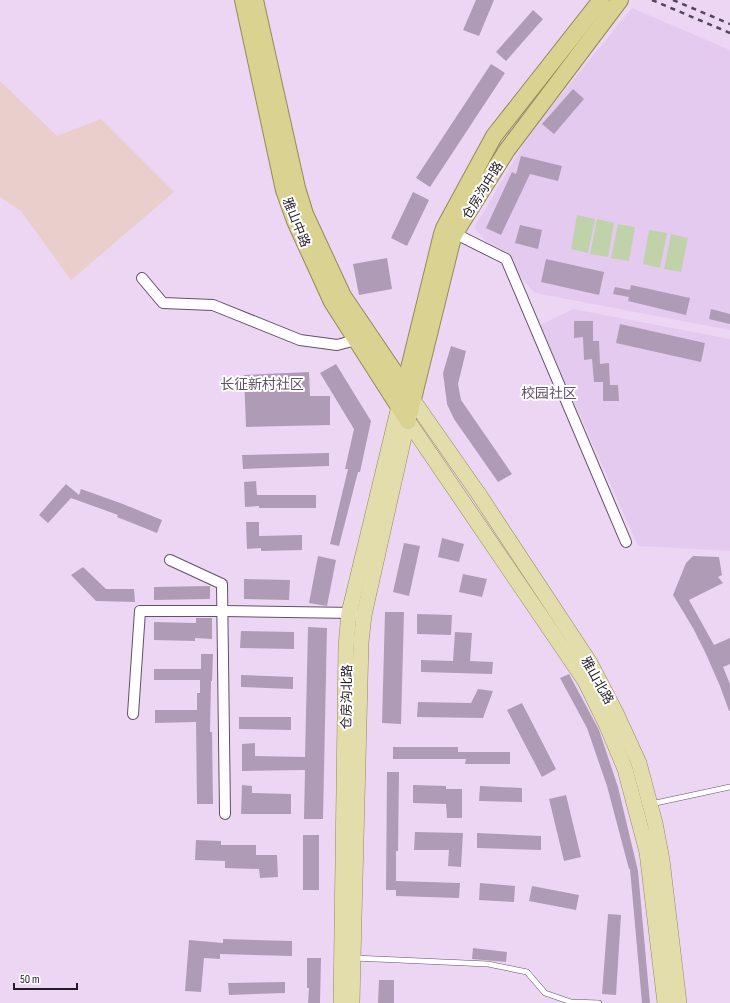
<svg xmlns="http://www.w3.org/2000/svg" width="730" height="1003" font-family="'Sofia Sans Condensed','Noto Sans SC',sans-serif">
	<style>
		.industrial { fill: #e9cecb }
		.built { fill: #e5caef }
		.green { fill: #bfd2aa }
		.building { fill: #b09bb7 }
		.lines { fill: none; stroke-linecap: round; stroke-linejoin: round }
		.service-casing { stroke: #64506a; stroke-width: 6 }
		.minor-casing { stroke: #64506a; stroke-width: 12 }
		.primary-casing { stroke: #938b59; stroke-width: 16 }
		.trunk-casing { stroke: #938b59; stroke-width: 18 }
		.service { stroke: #fff; stroke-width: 5 }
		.minor { stroke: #fff; stroke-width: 10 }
		.primary { stroke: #e3ddac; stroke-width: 15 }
		.trunk { stroke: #dad290; stroke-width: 16 }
		.rail { stroke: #524656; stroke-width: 2.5; stroke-dasharray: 5 5; stroke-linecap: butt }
		.labels { text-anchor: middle; stroke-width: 4; stroke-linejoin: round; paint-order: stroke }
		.street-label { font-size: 13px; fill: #231b26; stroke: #fff }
		.neighbourhood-label { font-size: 14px; fill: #635069; stroke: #fff }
	</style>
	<rect width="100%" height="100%" fill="#edd6f4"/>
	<path class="industrial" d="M0,81l57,55 44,-17 73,73 -103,88 -50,-69 -21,-14z"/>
	<g class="built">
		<path d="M632,8l98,42v280l-195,-37 -61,-65 58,-98z"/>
		<path d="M573,309l157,30v212l-92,-5 -98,-221z"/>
	</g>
	<g class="green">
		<path d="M577,215l18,4 -7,34 -17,-4z"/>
		<path d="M597,219l17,4 -6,34 -18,-3z"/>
		<path d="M618,224l17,3 -6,34 -18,-3z"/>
		<path d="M649,230l18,3 -7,35 -17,-4z"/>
		<path d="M671,234l17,4 -7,34 -17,-3z"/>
	</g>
	<g class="building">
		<path d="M476,0h18l-15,36 -16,-6z"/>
		<path d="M533,10l10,9 -37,42 -10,-9z"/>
		<path d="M491,64l14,9 -75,114 -14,-9z"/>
		<path d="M573,89l11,10 -30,35 -12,-10z"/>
		<path d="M521,156l41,10 -4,15 -28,-7 -29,61 -15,-7 26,-56 4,2z"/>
		<path d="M413,192l16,8 -22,46 -16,-8z"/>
		<path d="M520,225l22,5 -4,19 -23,-6z"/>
		<path d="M387,258l5,31 -33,6 -6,-31z"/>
		<path d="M546,259l58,13 -5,23 -58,-13z"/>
		<path d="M631,285l59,13 -4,17 -58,-14 1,-4 -16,-3 2,-7 15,3z"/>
		<path d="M711,309l19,5v10l-21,-5z"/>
		<path d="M574,321h19v20h6l1,23 9,-1 1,22h8l1,16h-16v-19h-9l-2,-23 -8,1 -1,-23 -9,1z"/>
		<path d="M620,324l85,19 -4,19 -85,-19z"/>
		<path d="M451,346l15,5 -8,33 3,16 51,74 -14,8 -44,-63 -7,-15 -4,-31z"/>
		<path d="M336,364l35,57 -11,51h-2l-19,74 -9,-2 18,-75h-3l9,-40 -34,-56z"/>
		<path d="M309,372l1,24h20v29l-84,2 -2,-52z"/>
		<path d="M329,453v13l-86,3 -1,-14z"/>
		<path d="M256,481l1,14h59v13h-57v-2l-14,1 -1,-25z"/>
		<path d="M66,484l13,11 2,-6 42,15 39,16 -5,13 -40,-16 1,-2 -47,-17 -23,25 -9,-8z"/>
		<path d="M246,522h13v14l43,-1v15l-41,1v-3l-14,1z"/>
		<path d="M442,538l22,6 -5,18 -21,-5z"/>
		<path d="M404,543l16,3 -11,50 -16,-4z"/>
		<path d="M318,556l18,4 -9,46 -18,-3z"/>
		<path d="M693,556l26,1 3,18 -4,2 5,6 -34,17 25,45 16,-7v26l-7,3 7,17v27h-1l-9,-25 -14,-32 -13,-26 -20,-33 13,-32z"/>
		<path d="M83,567l23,22h28l1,13 -39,-1 -25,-26z"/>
		<path d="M463,574l24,5 -5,18 -23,-5z"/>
		<path d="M244,579l46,1 -1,20 -45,-1z"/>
		<path d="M210,586v13l-56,1v-13z"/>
		<path d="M385,612h19l-3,112 -19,-1z"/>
		<path d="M417,614l35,1 -1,20 -34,-1z"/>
		<path d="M196,618h16v21l-17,-1v3l-41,-1v-18l42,1z"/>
		<path d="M308,627l19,1 -4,191h-19l1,-49 -63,1v-27l13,-1v13l50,1z"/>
		<path d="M241,631l53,1v17l-54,-1z"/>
		<path d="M455,632l17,1 -2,28 23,1 -1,12 -71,-2v-12l32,1z"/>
		<path d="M201,654h12l-1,27h-1l-1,51h2l1,72h-16l-1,-82 -41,1v-13h42v-17h3v-13h-46v-11h47z"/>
		<path d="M569,674l30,56 19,57 20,84 12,132h-8l-12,-134h-1l-22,-83 -20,-58 -27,-50z"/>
		<path d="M241,675l52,2v12l-52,-2z"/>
		<path d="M478,689l15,2 -10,27 -66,-1 1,-15 53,1z"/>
		<path d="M522,703l34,66 -14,8 -35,-67z"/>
		<path d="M239,717h52v13l-52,-1z"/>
		<path d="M393,747h65v5h52v12h-45l1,-5h-73z"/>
		<path d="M387,772h12l-1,79h-2v30l64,2 -1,15 -63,-2v-6h-10z"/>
		<path d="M242,785l10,1v7l39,1v20h-50z"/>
		<path d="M413,785l33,1v3h16v29h-15l-1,-14 -33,-1z"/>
		<path d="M480,786l42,2v14l-43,-1z"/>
		<path d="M566,795l15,62 -17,4 -15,-62z"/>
		<path d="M415,832l48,1 -2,34 -13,-1 1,-16h-35z"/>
		<path d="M477,833l64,3v14l-64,-2z"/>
		<rect x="303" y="835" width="16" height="55"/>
		<path d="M196,840l25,1v4h35v10h21l1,22 -18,1 -1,-9 -34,-1v-7l-30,-1z"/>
		<path d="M480,883l35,3 -1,16 -35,-2z"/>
		<path d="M532,886l47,9 -3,15 -47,-9z"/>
		<path d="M608,914l13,1 -5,80 -14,-1z"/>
		<path d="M223,939l69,2v15l-72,-2v5l-16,-1 -3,34 -16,-1 4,-51 34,3z"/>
		<path d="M473,948l34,4 -1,10 -34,-3z"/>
		<path d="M307,958h14l-1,45h-12l1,-15h-2z"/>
		<path d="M379,980h15v23h-16z"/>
		<path d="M285,982v11l-56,2 -1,-12z"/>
	</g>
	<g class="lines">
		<g class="service-casing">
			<g id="service">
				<path d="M651,804l79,-17"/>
				<path d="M354,958l134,6 39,8 18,21 26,9 28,1"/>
			</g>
		</g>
		<g class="minor-casing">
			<g id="minor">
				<path d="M450,231l56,28 120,283"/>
				<path d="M142,278l21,25 50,2 87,35 37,5 19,-5"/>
				<path d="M170,560l52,24 3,230"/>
				<path d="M133,714l7,-103h83l131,2"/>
			</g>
		</g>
		<g class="primary-casing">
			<g id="primary">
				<path d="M413,400l65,93 112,170 27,52 22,48 16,60 7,37 17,143"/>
				<path d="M408,421l177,260 22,45 18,43 22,83 18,151"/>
				<path d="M341,1003l5,-357 3,-33 52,-215"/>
				<path d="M352,1003l1,-45 8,-316 3,-27 45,-200"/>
			</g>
		</g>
		<g class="trunk-casing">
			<g id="trunk">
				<path d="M243,0l41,190 11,31 37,81 76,119"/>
				<path d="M255,0l42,188 8,26 38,82 65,96"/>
				<path d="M402,397l40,-163 2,-6 50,-92 107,-136"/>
				<path d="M410,411l43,-174 2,-4 52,-83 113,-150"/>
			</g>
		</g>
		<use href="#service" class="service"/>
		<use href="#minor" class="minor"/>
		<use href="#primary" class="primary"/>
		<use href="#trunk" class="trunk"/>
		<g class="rail">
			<path d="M652,0l78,33"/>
			<path d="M673,0l57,24"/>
		</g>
	</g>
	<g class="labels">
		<g class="street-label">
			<text transform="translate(482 190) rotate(-58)" y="5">仓房沟中路</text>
			<text transform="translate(297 222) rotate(68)" y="5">雅山中路</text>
			<text transform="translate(598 680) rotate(61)" y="5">雅山北路</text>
			<text transform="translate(346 697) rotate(-89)" y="5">仓房沟北路</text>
		</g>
		<g class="neighbourhood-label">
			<text x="262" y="389">长征新村社区</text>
			<text x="549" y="398">校园社区</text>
		</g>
	</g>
	<path d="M14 983v6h63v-6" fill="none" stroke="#231b26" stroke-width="2"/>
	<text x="20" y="983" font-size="12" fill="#231b26" stroke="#ffffff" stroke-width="3" paint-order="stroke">50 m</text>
</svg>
